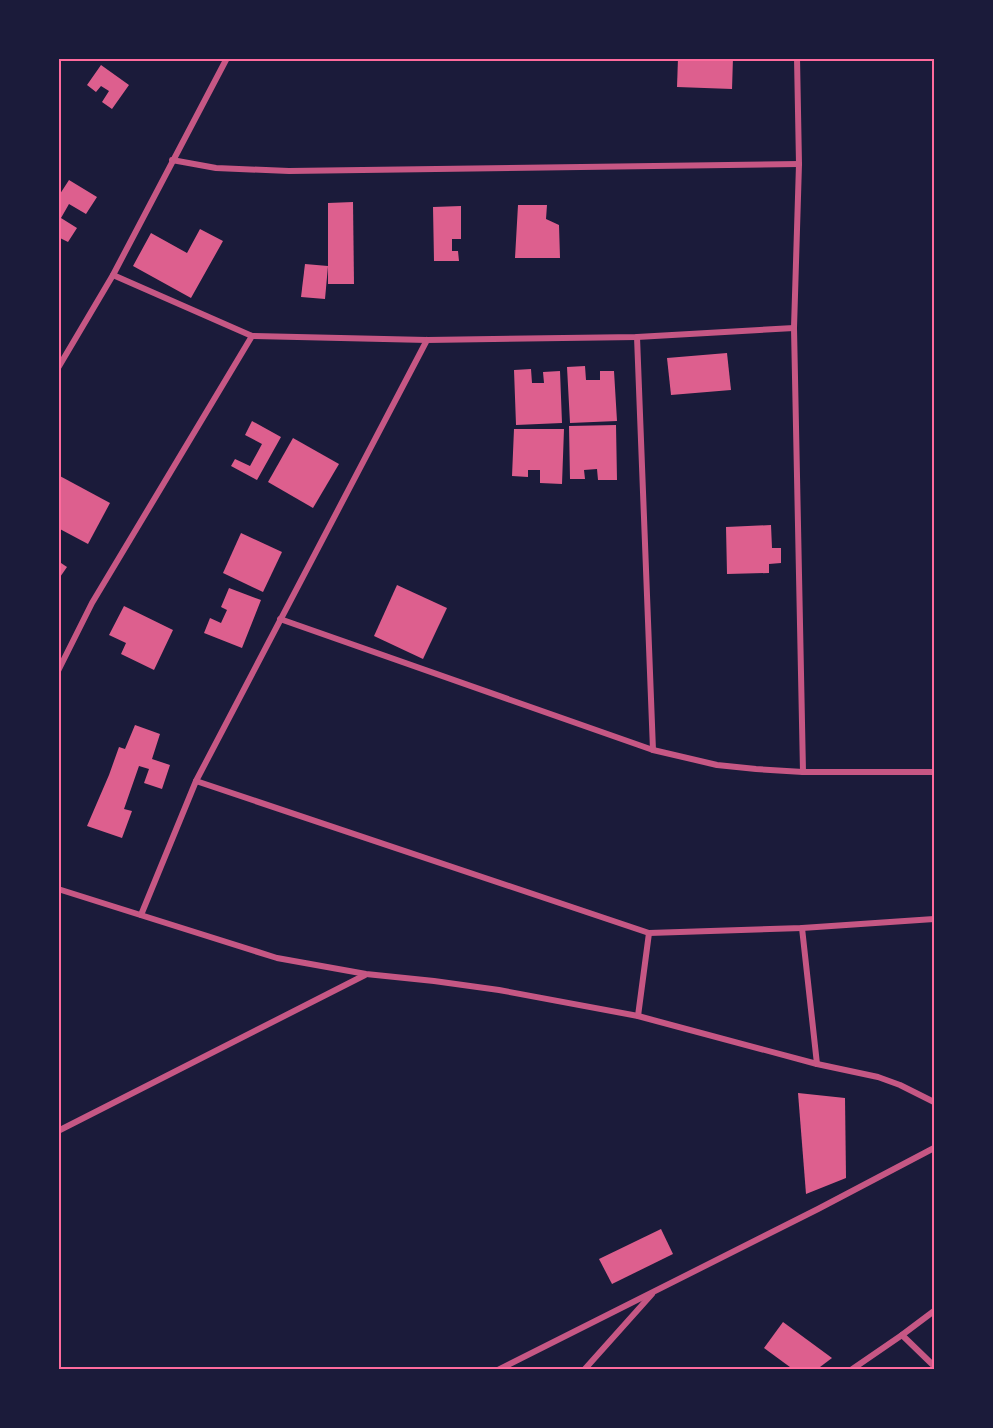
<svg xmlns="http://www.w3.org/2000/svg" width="993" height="1428" font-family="'Nunito Sans',sans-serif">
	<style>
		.building { fill: #dd5f8e }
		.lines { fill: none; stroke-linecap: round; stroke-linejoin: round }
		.minor { stroke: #c65784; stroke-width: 6 }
		.neatline { fill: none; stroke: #ff6b9d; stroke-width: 2 }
	</style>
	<rect width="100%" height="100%" fill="#1b1b3a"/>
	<g class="building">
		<path d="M678,58h55l-1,31 -55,-2z"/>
		<path d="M101,65l28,20 -17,24 -10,-7 7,-11 -8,-5 -5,6 -9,-7z"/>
		<path d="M69,180l28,17 -11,17 -17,-10 -8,14 16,10 -9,14 -10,-5v-40z"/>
		<path d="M353,202l1,82h-26v-81z"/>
		<path d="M518,205h29l-1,14 13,6 1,33h-45z"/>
		<path d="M461,206v33h-9v12h6l1,10h-25l-1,-54z"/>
		<path d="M200,229l23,12 -32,57 -58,-32 18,-33 36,20z"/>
		<path d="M305,264l23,2 -3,33 -24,-2z"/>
		<path d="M727,353l4,37 -60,5 -4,-37z"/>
		<path d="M585,366l1,14h14v-9h14l3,50 -47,2 -3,-56z"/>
		<path d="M531,369l1,14h12l-1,-11 17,-1 2,52 -46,2 -2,-55z"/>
		<path d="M252,421l29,16 -24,43 -26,-14 4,-7 15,7 12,-22 -17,-9z"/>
		<path d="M616,425l1,55h-19l-1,-11 -13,1 1,9h-15l-1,-53z"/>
		<path d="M514,429h50l-2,55 -22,-1v-13h-12v7l-16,-1z"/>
		<path d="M293,438l46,26 -26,44 -45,-26z"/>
		<path d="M58,475l52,28 -22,41 -30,-16z"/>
		<path d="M771,525l1,23h9v15l-12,1v9l-42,1 -1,-47z"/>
		<path d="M241,533l41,19 -19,40 -40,-19z"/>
		<path d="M61,563l6,4 -9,13v-13z"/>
		<path d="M397,585l50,23 -24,51 -49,-23z"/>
		<path d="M229,588l32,12 -19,48 -38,-15 6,-15 11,5 6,-13 -6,-3z"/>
		<path d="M124,606l49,24 -19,40 -33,-16 5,-11 -17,-8z"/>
		<path d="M135,725l25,9 -8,25 18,6 -8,24 -18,-6 5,-14 -10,-3 -15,43 8,2 -10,27 -35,-12 22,-51 10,-28 6,2z"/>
		<path d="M798,1093l47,5 1,80 -40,16z"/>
		<path d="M661,1229l12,25 -61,30 -13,-25z"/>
		<path d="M783,1322l49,36 -16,12h-22l-30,-22z"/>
	</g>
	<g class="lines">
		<g class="minor">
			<path d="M797,58l2,106 -5,164 9,444"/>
			<path d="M58,59l1,-1"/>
			<path d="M172,160l44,8 73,3 510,-7"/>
			<path d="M113,275l139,61 175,4 210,-3 157,-9"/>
			<path d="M637,337l16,413"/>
			<path d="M58,368l55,-93 114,-217"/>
			<path d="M280,619l373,131 64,15 39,4 47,3h131"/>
			<path d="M58,671l34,-68 160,-267"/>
			<path d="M196,781l453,152 153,-5 132,-9"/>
			<path d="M58,889l219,69 89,16 68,7 65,9 139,26 179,48 61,13 22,8 34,17"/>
			<path d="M141,915l55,-134 231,-441"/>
			<path d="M802,928l15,136"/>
			<path d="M638,1016l11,-83"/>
			<path d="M58,1131l307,-156"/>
			<path d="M902,1335l32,31"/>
			<path d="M498,1370l320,-161 116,-61"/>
			<path d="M584,1370l68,-76"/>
			<path d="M851,1370l51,-35 32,-24"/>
		</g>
	</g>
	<rect width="993" height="1428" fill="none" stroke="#1b1b3a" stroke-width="120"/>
	<rect x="60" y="60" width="873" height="1308" class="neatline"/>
</svg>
